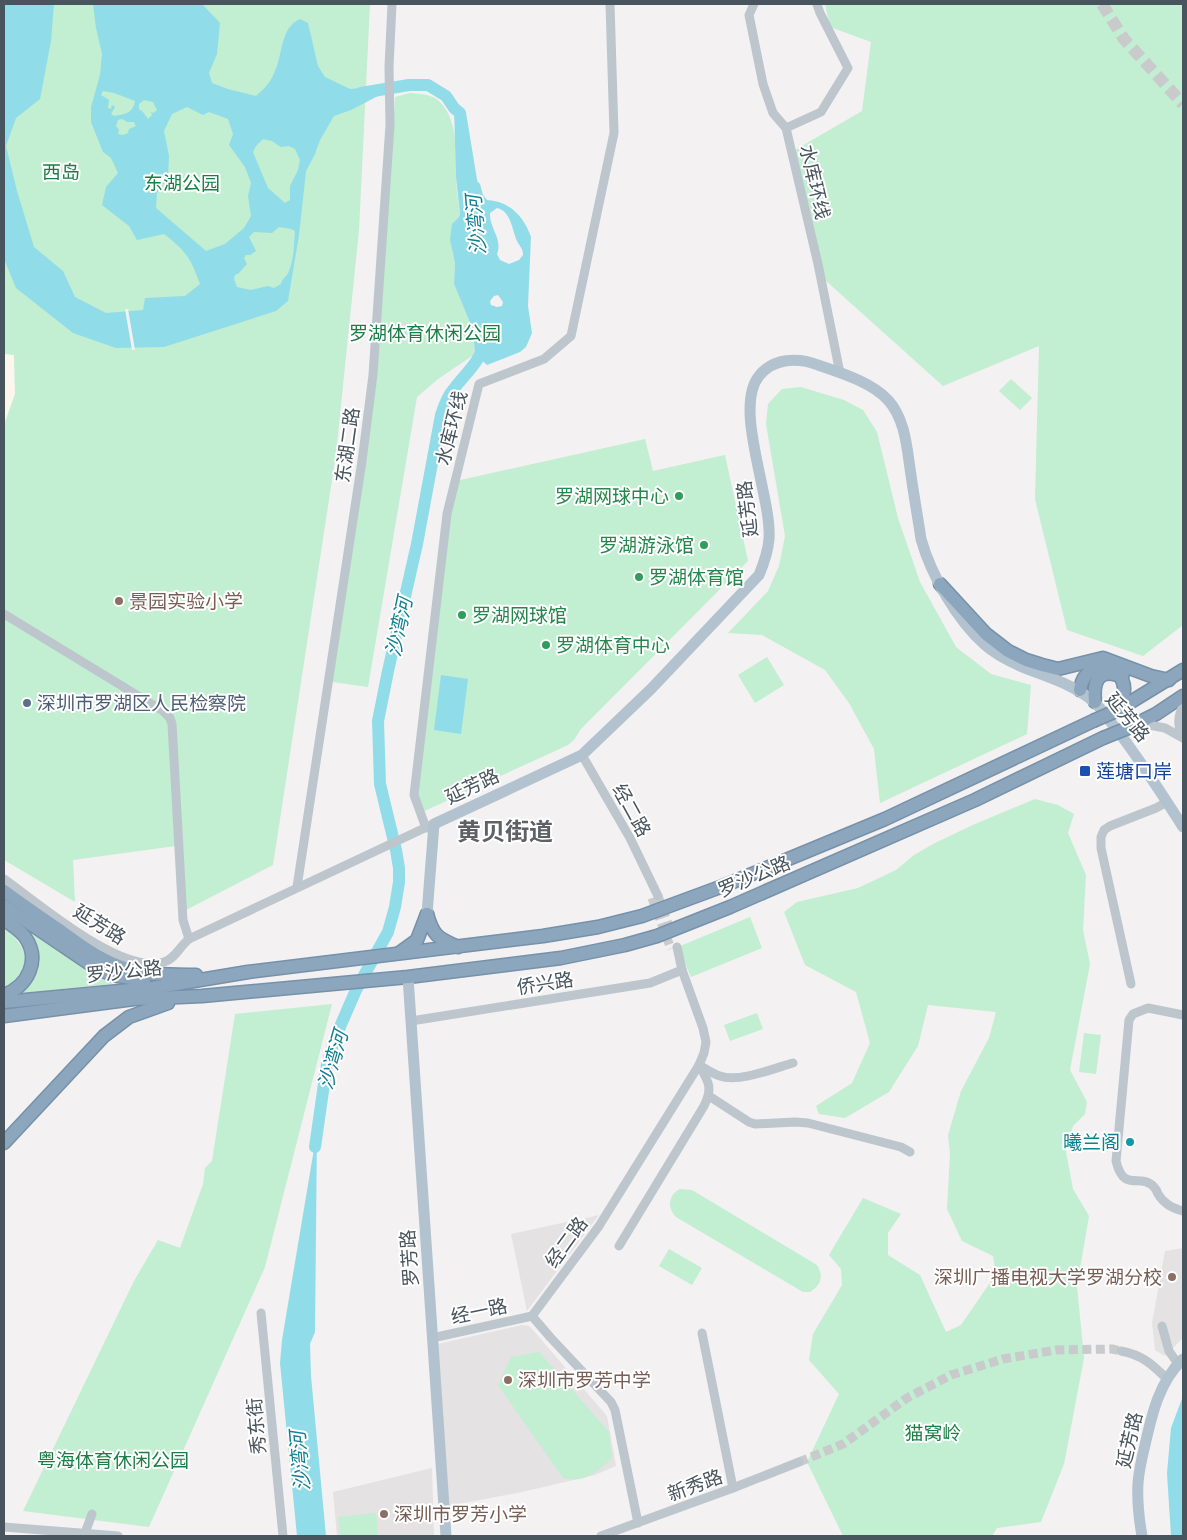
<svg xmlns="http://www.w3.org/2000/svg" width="1187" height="1540" font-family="'Sofia Sans Condensed','Noto Sans SC',sans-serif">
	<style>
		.commercial { fill: #fcf6ec }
		.education { fill: #e4e2e3 }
		.green { fill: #c2eed1 }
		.water { fill: #91dce9; fill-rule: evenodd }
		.pier { fill: #f3f1f1 }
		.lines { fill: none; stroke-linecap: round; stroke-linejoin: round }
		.river { stroke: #91dce9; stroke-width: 12 }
		.minor-tunnel { stroke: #c8cacc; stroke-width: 9; stroke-dasharray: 9 4.5; stroke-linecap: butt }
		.highway-tunnel { stroke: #c8cacc; stroke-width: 12; stroke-dasharray: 12 6; stroke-linecap: butt }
		.highway-casing { stroke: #7691a9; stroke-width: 15 }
		.minor { stroke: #bdc6cd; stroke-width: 9 }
		.major { stroke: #b2c2ce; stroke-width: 11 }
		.highway { stroke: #8ba6bd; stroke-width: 12 }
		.highway-bridge-casing { stroke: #7691a9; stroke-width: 15; stroke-linecap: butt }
		.highway-bridge { stroke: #8ba6bd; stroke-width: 12 }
		.leisure-dot { fill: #2e9e5b; stroke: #fff; stroke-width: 2 }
		.education-dot { fill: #8d6e63; stroke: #fff; stroke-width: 2 }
		.service-dot { fill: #5c6f8a; stroke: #fff; stroke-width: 2 }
		.transit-dot { fill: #1a4fb4; stroke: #fff; stroke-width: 2 }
		.culture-dot { fill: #0f9aa8; stroke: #fff; stroke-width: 2 }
		.labels { text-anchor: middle; stroke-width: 4; stroke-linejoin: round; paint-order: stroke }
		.park-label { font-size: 19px; fill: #1b7e47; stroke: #fff }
		.street-label { font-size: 19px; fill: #49555e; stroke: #fff }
		.leisure-label { font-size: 19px; fill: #27864d; stroke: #fff; text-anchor: start }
		.education-label { font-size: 19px; fill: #785e54; stroke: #fff; text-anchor: start }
		.service-label { font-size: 19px; fill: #4e5e75; stroke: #fff; text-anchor: start }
		.transit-label { font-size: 19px; fill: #164399; stroke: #fff; text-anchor: start }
		.culture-label { font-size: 19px; fill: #0d838f; stroke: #fff; text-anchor: end }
		.water-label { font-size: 20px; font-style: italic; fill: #127e91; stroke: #fff }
		.district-label { font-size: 24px; font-weight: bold; fill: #5e6266; stroke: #fff }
	</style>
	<rect width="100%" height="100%" fill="#f3f1f1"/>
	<path class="commercial" d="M4,354h10l1,40 -11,31z"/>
	<g class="education">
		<path d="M599,1215l-72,96 -16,-77z"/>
		<path d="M1183,1248v90l-18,18 -10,-6 -3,-27 13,-72z"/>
		<path d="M522,1325l7,1 4,4 74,86 9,50 -21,9 -73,17 -73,14 -11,-162z"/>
		<path d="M432,1468l2,68h-97l-4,-44z"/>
	</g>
	<g class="green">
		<path d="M4,4h366l-11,226 -23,224 -63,411 -87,45 -3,-65 -110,15 2,42 -71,-42v-435l11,-31 -1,-39 -10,-1z"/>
		<path d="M825,4h358v621l-40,31 -76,-26 -32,-131 4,-153 -96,40 -118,-106 -30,-130 67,-39 9,-69 -41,-15z"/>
		<path d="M410,93c9,1 22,1 29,8 20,20 16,50 17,74 0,13 2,26 4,39l-1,3 -3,3 -4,30 3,13 -1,21 19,46 2,24 -37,25 -21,18 -49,290 -36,-5 45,-303 18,-282z"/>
		<path d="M1011,379l21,19 -12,12 -21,-19z"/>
		<path d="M801,387l43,13 19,10 14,22 21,86 22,64 36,65 35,27 40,11 -4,49 -147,69 -6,-54 -25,-46 -24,-33 -63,-35 -34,-2 40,-42 11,-25 6,-30 -19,-112 2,-20 14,-15z"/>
		<path d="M645,439l8,32 72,-16 23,106 -167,168 -7,11 -6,5 -150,69 -8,-20 46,-313z"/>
		<path d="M767,657l17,28 -29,18 -17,-28z"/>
		<path d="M1035,799l23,6 16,9 -6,19 18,42 -3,55 7,34 -20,106 17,32 -2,12 -12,12 -7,26 7,37 16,27 -12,70 7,72 -20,106 -23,58 -44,6 -5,8h-149l-36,-74 32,-68 -30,-34 4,-26 29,-49 -1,-16 -12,-14 34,-57 38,16 -13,19v22l32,20 26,57 15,-7 35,-51 -3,-18 -31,-15 -15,-32 3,-55 -2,-19 13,-44 28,-53 7,-26 -68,-7 -10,41 -29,46 -44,26 -26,-4 -3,-8 36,-23 18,-40 -14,-51 -51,-27 -21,-53 13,-10 61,-14 38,-18 18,-15 19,-11 42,-20z"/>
		<path d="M750,917l12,31 -71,29 -13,-30z"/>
		<path d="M4,928c26,21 30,40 0,60z"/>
		<path d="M28,932l47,30 38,22 -92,9c23,-23 23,-33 7,-61z"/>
		<path d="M332,1004l-67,263 -116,260 -126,-16 111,-230 24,-41 22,8 23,-64 2,-16 7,-7 23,-147z"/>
		<path d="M757,1013l6,16 -33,12 -6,-16z"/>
		<path d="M1084,1033l17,2 -5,39 -17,-2z"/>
		<path d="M680,1189l12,1 125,75c7,11 4,20 -7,27h-7l-127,-75c-9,-9 -8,-22 4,-28z"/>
		<path d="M669,1249l33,19 -10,17 -33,-19z"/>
		<path d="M539,1352l70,80 3,26c-15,14 -28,26 -49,20l-65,-93 13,-28z"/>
		<path d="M376,1513l2,23h-38l-2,-19z"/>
	</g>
	<g class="water">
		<path d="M4,4h50l-3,37 -11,58 -24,19 -10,28 11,45 17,56 29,24 12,26 31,16 37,-3 2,-12 40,-2 15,-12c-10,-27 -13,-32 -36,-50l-27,6 -8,-14 -27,-21 4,-18 12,-14 -7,-15 -8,-6 -12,-30v-15l9,-32 2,-21 -6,-26 -3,-24h109l18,19 -3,31 -8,19 3,10 16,6 28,7c8,-7 15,-14 19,-25 8,-17 5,-43 25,-52l8,4 10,43 7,11 25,12 27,-2 1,9 -27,14 -17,6 -14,24 -5,14 -9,17 -7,64 -11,66 -12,10 -112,36 -48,1 -43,-15 -57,-45 -12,-29zM103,91l11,2 21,8c-2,13 -11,13 -21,15l-3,-2 4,-7 -3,-2 -1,4 -3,-1 1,-8 -8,-5zM144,100l9,2 4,8 -3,3 -3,-1 1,3 -4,4 -5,-7 -4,-3v-5zM187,107l16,8 6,-3 19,7 5,15 -4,11 16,22 6,16 -3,13 3,20 -7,12 -19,16 -19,7 -50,-43 1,-15 11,-16 1,-21 -5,-25 8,-17zM122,119l5,3h7l2,4 -7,3 -1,4 -5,2 -5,-1 1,-4 -3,-4 2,-6zM263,139l9,2 9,6 8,-1 6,3 5,11 -2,10 -8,16v14l-5,3 -17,-15 -15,-36 3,-6zM279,227l12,2 4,2c-1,13 -1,28 -6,40 -2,6 -7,7 -8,13l-7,4 -6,-2 -17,4 -14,-3 -3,-8 1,-4 4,-2 8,-9 -3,-6 2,-3h4l6,-4 -7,-14 5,-5 18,1z"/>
		<path d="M454,108l9,19 7,47 10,10 3,11 4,5c22,1 37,16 44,37l-3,69 4,27 -6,14 -6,5 -33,13 -12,-11 -2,-24 -19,-46 1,-21 -5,-23 2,-16 7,-7 1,-3 -4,-37zM497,208c14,3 15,22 20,33 3,6 6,7 6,14l-4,5 -10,4 -9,-4 -3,-6c6,-15 -8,-26 -7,-41zM498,295l5,7 -1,4 -5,1 -6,-2 -1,-4 4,-5z"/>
		<path d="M441,675l27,4 -7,55 -27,-4z"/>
		<path d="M317,1131l-2,201 -5,12 1,32 15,160h-29l-17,-173 2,-23z"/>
		<path d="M1183,1396v140h-12l-4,-63 4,-45z"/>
	</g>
	<path class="pier" d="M125,309h3l7,41h-3z"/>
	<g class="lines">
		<g class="river">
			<path d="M361,93l48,-8h19l18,11 8,12 6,5 12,73"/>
			<path d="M315,1147l9,-63 3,-20 9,-28 20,-46 32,-58 7,-25 4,-25v-14l-3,-18 -16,-66 -2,-63 10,-50 29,-127 24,-129c3,-9 6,-18 12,-25 12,-16 26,-27 32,-47"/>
		</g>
		<g class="minor-tunnel">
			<path d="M658,896l13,36"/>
			<path d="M652,898l19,51"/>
			<path d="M799,1462l44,-18 64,-46 44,-23 52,-16 53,-9 56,-1 9,2"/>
		</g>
		<path class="highway-tunnel" d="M1102,4l22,35 59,65"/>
		<g class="highway-casing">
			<g id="highway">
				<path d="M940,584l46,50 22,17 18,9 16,5 16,4 45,-11 48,18 18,4"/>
				<path d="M1080,690c4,-25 24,-25 43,-16"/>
				<path d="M1095,702c-2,-18 2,-35 25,-26 8,12 3,23 -4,35"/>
				<path d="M1116,711l67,-41"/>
				<path d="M1128,728l28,-14 27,-18"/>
				<path d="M4,891c19,14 38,27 57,40 22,16 43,32 70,39 21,6 44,4 65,5"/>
				<path d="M4,906l92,62 16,7 32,5"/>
				<path d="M427,914c6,22 11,24 31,33"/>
				<path d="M4,919c7,6 16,11 21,18 16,23 3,49 -21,58"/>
				<path d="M399,953l18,-13 10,-26"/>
				<path d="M4,1002l148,-14 96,-16 295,-36 55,-9 44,-11 81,-30 162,-67 208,-98"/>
				<path d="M4,1016l130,-17 68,-3 206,-19 153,-19 64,-13 32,-9 73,-29 245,-107 128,-62"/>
				<path d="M4,1143l100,-107 25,-19 39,-14"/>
			</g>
		</g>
		<g class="minor">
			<path d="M754,4l-5,11 14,69 10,29 13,15 32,136 22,109"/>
			<path d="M786,128l35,-16 27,-44 -28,-55 -3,-9"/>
			<path d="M4,614l159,97 7,7 2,6 11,196 6,19"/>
			<path d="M1138,723l27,5 18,10"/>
			<path d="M1182,737c-4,-12 -5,-19 1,-31"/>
			<path d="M582,755l48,83 28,58"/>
			<path d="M426,828l-12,-33 33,-281 32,-130 65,-25 27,-23 43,-203 -4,-129"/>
			<path d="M4,879c34,24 118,97 160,83 11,-3 16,-16 25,-23l242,-114"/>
			<path d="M297,887l65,-426 11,-86 17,-250 -1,-58 3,-63"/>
			<path d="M1131,984l-30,-136v-11l3,-7 6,-4 46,-18 11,-6"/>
			<path d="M1183,1015l-35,-7 -15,6 -4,6 -13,141c8,33 24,11 38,26 2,2 3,4 4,7 6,10 14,14 25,17"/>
			<path d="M411,1021l239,-38 32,-13"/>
			<path d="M699,1065c7,4 14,9 21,11 18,7 55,-8 73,-13"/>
			<path d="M709,1096l40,26 6,2 40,-2 13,1 93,24 9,5"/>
			<path d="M619,1246l85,-140c9,-18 5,-24 -5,-41"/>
			<path d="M261,1313l22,223"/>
			<path d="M532,1316l67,-90 100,-161 5,-12 2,-11 -3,-14 -21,-58 -5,-23"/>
			<path d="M532,1316l18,21 61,65 4,8 23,113"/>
			<path d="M1162,1326l7,25 9,13"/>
			<path d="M702,1333l31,155"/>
			<path d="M432,1338l100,-22"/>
			<path d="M1121,1351c21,4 31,13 46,28"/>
			<path d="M4,1527l114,9"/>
			<path d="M85,1533l7,-19"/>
			<path d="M601,1536l132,-48 66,-26"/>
		</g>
		<g class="major">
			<path d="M427,914l7,-90 148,-69 69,-66 108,-114c5,-12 9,-23 10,-36 3,-42 -36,-131 -10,-163 14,-18 39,-19 59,-11 23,8 53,17 70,35 18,20 19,50 23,75 3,22 7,43 10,64 10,36 36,81 64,106 10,9 22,15 33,20 25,11 54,18 75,36 9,7 16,20 24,29 24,31 45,64 66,97"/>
			<path d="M408,977l38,559"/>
			<path d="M1142,1536c-3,-17 -5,-35 -4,-53 1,-13 4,-26 7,-38 7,-31 14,-63 38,-86"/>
		</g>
		<use href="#highway" class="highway"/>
		<g class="highway-bridge-casing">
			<g id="highway-bridge">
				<path d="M1093,721l23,-10"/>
				<path d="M1103,738l25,-10"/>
			</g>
		</g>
		<use href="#highway-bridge" class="highway-bridge"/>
	</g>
	<g class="leisure-dot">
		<circle cx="679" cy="496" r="5"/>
		<circle cx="704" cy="545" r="5"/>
		<circle cx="639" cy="577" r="5"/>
		<circle cx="462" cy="615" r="5"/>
		<circle cx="546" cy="645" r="5"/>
	</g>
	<g class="education-dot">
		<circle cx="119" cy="601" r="5"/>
		<circle cx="1172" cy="1277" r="5"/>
		<circle cx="508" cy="1380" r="5"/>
		<circle cx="384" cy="1514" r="5"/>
	</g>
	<circle class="service-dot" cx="27" cy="703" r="5"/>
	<rect class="transit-dot" x="1079" y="765" width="12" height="12" rx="2.5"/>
	<circle class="culture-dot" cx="1130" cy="1142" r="5"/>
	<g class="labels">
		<g class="park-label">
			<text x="61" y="179">西岛</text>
			<text x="182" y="190">东湖公园</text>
			<text x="425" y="340">罗湖体育休闲公园</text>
			<text x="933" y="1440">猫窝岭</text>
			<text x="113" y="1467">粤海体育休闲公园</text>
		</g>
		<g class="street-label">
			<text transform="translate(815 182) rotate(77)" y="7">水库环线</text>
			<text transform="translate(451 428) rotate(-76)" y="7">水库环线</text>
			<text transform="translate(347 445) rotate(-82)" y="7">东湖二路</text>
			<text transform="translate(747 509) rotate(-97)" y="7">延芳路</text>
			<text transform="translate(1128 717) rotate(51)" y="7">延芳路</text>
			<text transform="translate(472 786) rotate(-25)" y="7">延芳路</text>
			<text transform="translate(632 810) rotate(61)" y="7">经二路</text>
			<text transform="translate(754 876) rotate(-23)" y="7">罗沙公路</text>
			<text transform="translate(100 924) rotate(32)" y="7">延芳路</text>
			<text transform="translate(124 971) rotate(-6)" y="7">罗沙公路</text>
			<text transform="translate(545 983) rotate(-9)" y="7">侨兴路</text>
			<text transform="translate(566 1242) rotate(-54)" y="7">经二路</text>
			<text transform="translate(409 1258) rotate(-94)" y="7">罗芳路</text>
			<text transform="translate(479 1311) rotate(-12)" y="7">经一路</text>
			<text transform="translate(256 1426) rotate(-95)" y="7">秀东街</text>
			<text transform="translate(1129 1440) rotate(-77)" y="7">延芳路</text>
			<text transform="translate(695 1485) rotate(-20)" y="7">新秀路</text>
		</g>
		<g class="leisure-label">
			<text x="669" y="503" text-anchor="end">罗湖网球中心</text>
			<text x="694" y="552" text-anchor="end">罗湖游泳馆</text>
			<text x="649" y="584">罗湖体育馆</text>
			<text x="472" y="622">罗湖网球馆</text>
			<text x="556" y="652">罗湖体育中心</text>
		</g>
		<g class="education-label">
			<text x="129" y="608">景园实验小学</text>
			<text x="1162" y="1284" text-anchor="end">深圳广播电视大学罗湖分校</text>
			<text x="518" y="1387">深圳市罗芳中学</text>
			<text x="394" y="1521">深圳市罗芳小学</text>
		</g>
		<g class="service-label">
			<text x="37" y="710">深圳市罗湖区人民检察院</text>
		</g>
		<g class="transit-label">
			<text x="1096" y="778">莲塘口岸</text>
		</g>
		<g class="culture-label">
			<text x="1120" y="1149">曦兰阁</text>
		</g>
		<g class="water-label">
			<text transform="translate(476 225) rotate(-95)" y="7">沙湾河</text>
			<text transform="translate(399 627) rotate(-78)" y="7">沙湾河</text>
			<text transform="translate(333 1060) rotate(-74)" y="7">沙湾河</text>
			<text transform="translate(300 1461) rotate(-95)" y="7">沙湾河</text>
		</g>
		<g class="district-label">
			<text x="505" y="840">黄贝街道</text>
		</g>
	</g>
	<rect width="1187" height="1540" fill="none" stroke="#49555e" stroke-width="10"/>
</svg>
